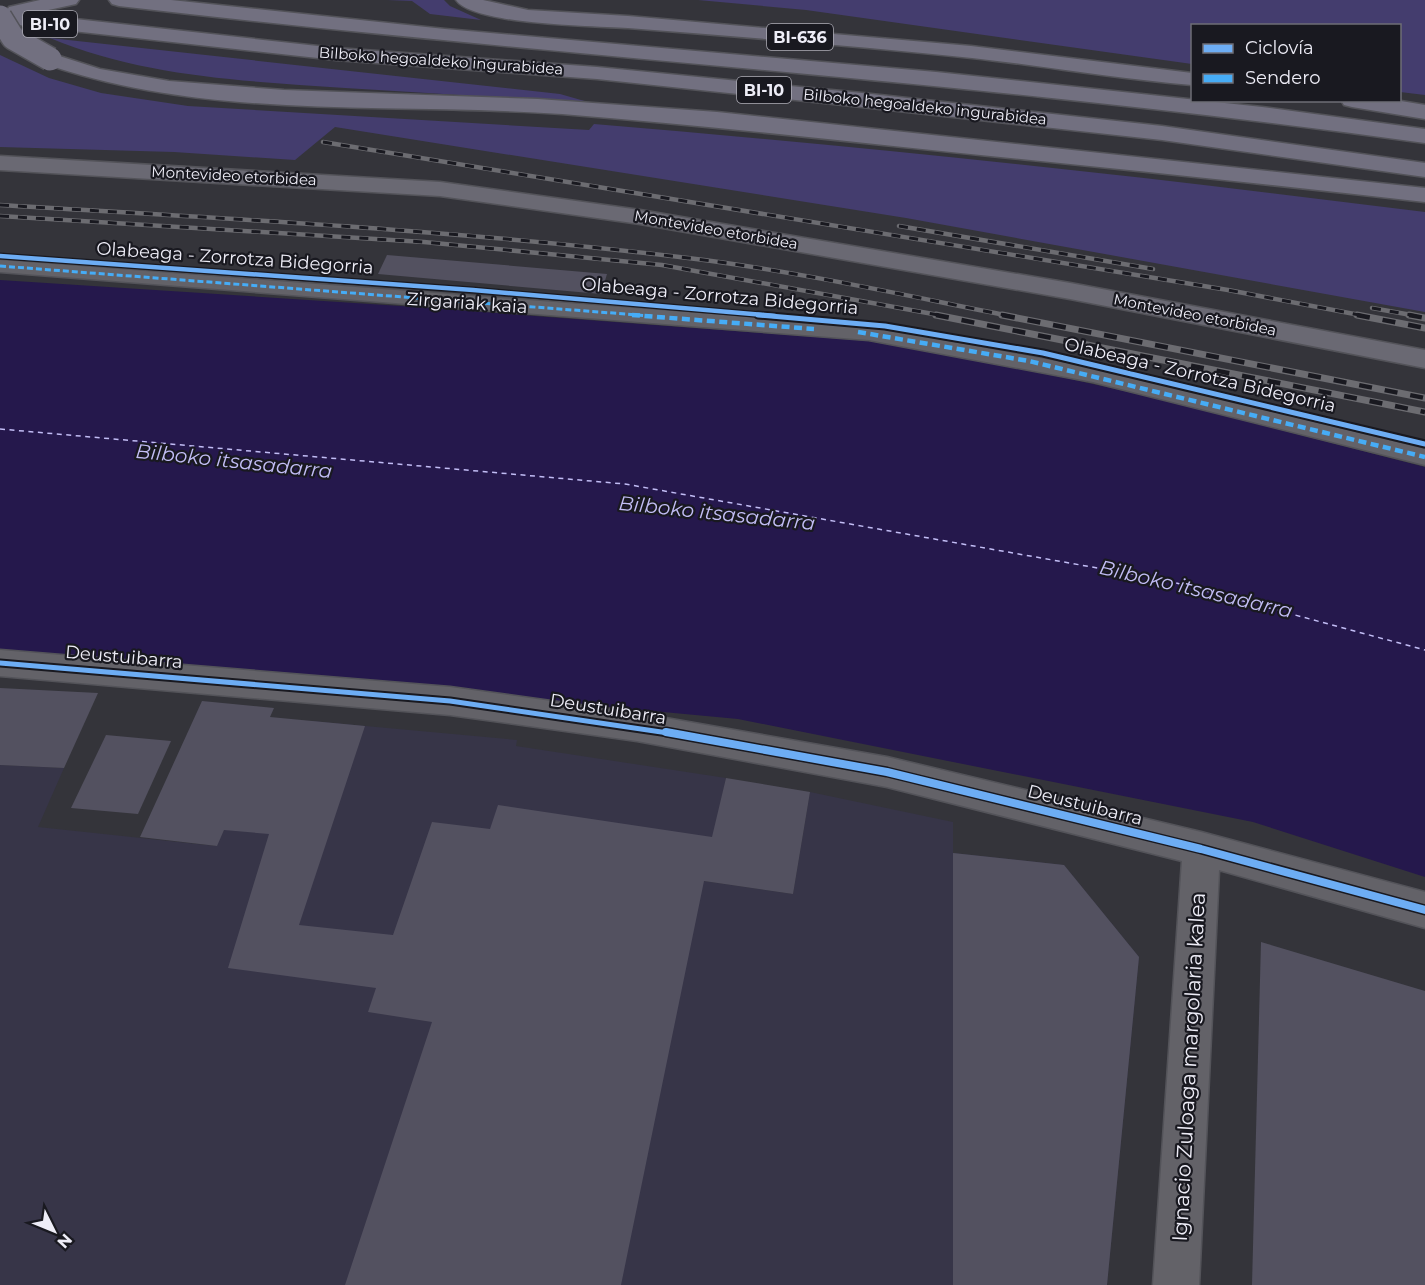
<svg xmlns="http://www.w3.org/2000/svg" width="1425" height="1285" font-family="Montserrat,sans-serif">
	<style>
		.built { fill: #373548 }
		.green { fill: #443d6e }
		.water { fill: #25184c }
		.lines { fill: none; stroke-linecap: round; stroke-linejoin: round }
		.ferry { stroke: #c2bdf5; stroke-width: 1.5; stroke-dasharray: 5 4.5; stroke-linecap: butt }
		.building { fill: #535160 }
		.pedestrian-casing { stroke: #535359; stroke-width: 3 }
		.minor-casing { stroke: #535359; stroke-width: 3 }
		.primary-casing { stroke: #535359; stroke-width: 3 }
		.motorway-casing { stroke: #535359; stroke-width: 3 }
		.pedestrian { fill: #636268; fill-rule: evenodd }
		.minor { fill: #636268; fill-rule: evenodd }
		.primary { fill: #6a6973; fill-rule: evenodd }
		.motorway { fill: #727080; fill-rule: evenodd }
		.rail-far1-casing { stroke: #6c6c71; stroke-width: 4.5 }
		.rail-casing { stroke: #6c6c71; stroke-width: 7 }
		.rail-far1 { stroke: #191920; stroke-width: 3; stroke-dasharray: 9; stroke-linecap: butt }
		.rail { stroke: #191920; stroke-width: 4.5; stroke-dasharray: 13; stroke-linecap: butt }
		.motorway-bridge-casing { stroke: #535359; stroke-width: 26; stroke-linecap: butt }
		.motorway-bridge { stroke: #727080; stroke-width: 23 }
		.quiet-far1 { stroke: #46acf6; stroke-width: 3; stroke-dasharray: 6 3; stroke-linecap: butt }
		.quiet { stroke: #46acf6; stroke-width: 4.5; stroke-dasharray: 8 4.5; stroke-linecap: butt }
		.cycleway-far2-casing { stroke: #191920; stroke-width: 7 }
		.cycleway-far1-casing { stroke: #191920; stroke-width: 9 }
		.cycleway-casing { stroke: #191920; stroke-width: 11 }
		.cycleway-far2 { stroke: #6dadf4; stroke-width: 4.5 }
		.cycleway-far1 { stroke: #6dadf4; stroke-width: 5 }
		.cycleway { stroke: #6dadf4; stroke-width: 8 }
		.labels { text-anchor: middle; stroke-width: 4.5; stroke-linejoin: round; paint-order: stroke }
		.far-street-label { font-size: 15px; fill: #eeedf7; stroke: #191920 }
		.shield { fill: #191920; stroke: #aeadb6; stroke-width: 1.5 }
		.shield-label { font-size: 16px; font-weight: bold; fill: #eeedf7 }
		.street-label { font-size: 18px; fill: #eeedf7; stroke: #191920 }
		.water-label { font-size: 20px; font-style: italic; fill: #c2bdf5; stroke: #191920 }
		.near-street-label { font-size: 21px; fill: #eeedf7; stroke: #191920 }
	</style>
	<rect width="100%" height="100%" fill="#34343a"/>
	<path class="built" d="M311,721l206,19 -1,6 210,32 -22,103 89,13 17,-102 143,30v31l111,12 75,92 -32,328h-1107v-520l64,3 -26,59 178,19 8,-16z"/>
	<g class="green">
		<path d="M387,0h57l6,6 31,14 -51,-6 -18,-13z"/>
		<path d="M698,0h727v95l-25,-3v-66h-208v38l-386,-54z"/>
		<path d="M50,38l510,56 35,10c-83,-6 -167,-11 -250,-16 -100,-7 -202,-11 -295,-50z"/>
		<path d="M0,55l49,23 52,15 87,13 401,24 5,-6c278,23 555,53 831,88v100l-519,-94 -571,-91 -40,33 -121,-8 -174,-5z"/>
	</g>
	<path class="water" d="M0,280l416,27 452,34 158,28 142,32 257,66v410l-172,-55 -515,-103 -738,-69z"/>
	<g class="lines">
		<path class="ferry" d="M0,429l625,55 540,96 260,70"/>
	</g>
	<g class="building">
		<path d="M387,255l220,19 -6,20 -223,-20z"/>
		<path d="M0,688l98,5 -34,75 -64,-3z"/>
		<path d="M202,701l72,7 -4,9 95,9 -66,199 94,10 39,-113 58,7 8,-24 214,32 14,-59 84,14 -17,102 -89,-13 -83,404h-276l87,-263 -64,-10 8,-24 -148,-20 41,-134 -45,-4 -7,16 -77,-9z"/>
		<path d="M106,735l65,6 -33,73 -67,-6z"/>
		<path d="M953,853l111,12 75,92 -32,328h-154z"/>
		<path d="M1261,942l164,49v294h-173z"/>
	</g>
	<g class="lines">
		<g class="pedestrian-casing">
			<path id="pedestrian" d="M0,260l869,66 224,42 332,81v16l-332,-83 -224,-42 -869,-68z"/>
		</g>
		<g class="minor-casing">
			<path id="minor" d="M0,650l450,37 187,26 250,44 314,75 224,60v36l-206,-58 -20,415h-46l29,-424 -295,-74 -250,-46 -187,-26 -450,-39z"/>
		</g>
		<g class="primary-casing">
			<path id="primary" d="M0,156l440,26 200,28 430,73 355,67v18l-355,-69 -430,-75 -200,-28 -440,-26z"/>
		</g>
		<g class="motorway-casing">
			<g id="motorway">
				<path d="M40,0h39l-3,4 -46,10 306,34 261,19 265,26 300,33 263,37v14l-263,-37 -300,-33 -265,-28 -261,-19 -336,-37v-12l6,1 3,-5z"/>
				<path d="M109,0h62l274,29 491,43 326,35 163,22v14c-434,-61 -871,-86 -1306,-137l-7,-2z"/>
				<path d="M456,0h27l45,10 100,6 343,30 221,27v12c-73,-6 -147,-19 -220,-27 -114,-12 -229,-21 -344,-30 -32,-2 -155,-3 -172,-28z"/>
				<path d="M50,53l50,16 69,12 115,9 254,9 179,13 708,76v14c-174,-20 -348,-37 -522,-55 -113,-12 -227,-24 -341,-33 -171,-12 -356,7 -519,-51l-4,-4 4,-4z"/>
				<path d="M1341,100h54l30,5v14l-73,-12 -8,-2z"/>
			</g>
		</g>
		<use href="#pedestrian" class="pedestrian"/>
		<use href="#minor" class="minor"/>
		<use href="#primary" class="primary"/>
		<use href="#motorway" class="motorway"/>
		<g class="rail-far1-casing">
			<g id="rail-far1">
				<path d="M323,142l905,148 137,26"/>
				<path d="M0,205c230,14 459,25 688,53 108,13 215,37 322,58"/>
				<path d="M0,216l424,26 238,23 282,51"/>
				<path d="M899,226l254,43"/>
				<path d="M1372,308l45,8"/>
			</g>
		</g>
		<g class="rail-casing">
			<g id="rail">
				<path d="M936,315l489,97"/>
				<path d="M1002,315l423,83"/>
				<path d="M1357,315l68,13"/>
				<path d="M1409,315l16,3"/>
			</g>
		</g>
		<use href="#rail-far1" class="rail-far1"/>
		<use href="#rail" class="rail"/>
		<g class="motorway-bridge-casing">
			<path id="motorway-bridge" d="M0,17l13,21 37,21"/>
		</g>
		<use href="#motorway-bridge" class="motorway-bridge"/>
		<path class="quiet-far1" d="M0,266l651,50"/>
		<g class="quiet">
			<path d="M632,315l182,14"/>
			<path d="M858,332l171,29 396,96"/>
		</g>
		<g class="cycleway-far2-casing">
			<path id="cycleway-far2" d="M0,256l473,34 302,26"/>
		</g>
		<g class="cycleway-far1-casing">
			<g id="cycleway-far1">
				<path d="M758,315l127,11 158,27 382,91"/>
				<path d="M0,663l450,38 225,33"/>
			</g>
		</g>
		<g class="cycleway-casing">
			<path id="cycleway" d="M666,732l221,40 314,77 224,61"/>
		</g>
		<use href="#cycleway-far2" class="cycleway-far2"/>
		<use href="#cycleway-far1" class="cycleway-far1"/>
		<use href="#cycleway" class="cycleway"/>
	</g>
	<g class="labels">
		<g class="far-street-label">
			<text transform="translate(441 61) rotate(4)" y="5">Bilboko hegoaldeko ingurabidea</text>
			<text transform="translate(925 107) rotate(6)" y="5">Bilboko hegoaldeko ingurabidea</text>
			<text transform="translate(234 176) rotate(3)" y="5">Montevideo etorbidea</text>
			<text transform="translate(716 230) rotate(10)" y="5">Montevideo etorbidea</text>
			<text transform="translate(1195 315) rotate(11)" y="5">Montevideo etorbidea</text>
		</g>
		<g class="shield">
			<rect x="23" y="11" width="54" height="26" rx="4.5"/>
			<rect x="767" y="24" width="66" height="26" rx="4.5"/>
			<rect x="737" y="77" width="54" height="26" rx="4.5"/>
		</g>
		<g class="shield-label">
			<text x="50" y="30">BI-10</text>
			<text x="800" y="43">BI-636</text>
			<text x="764" y="96">BI-10</text>
		</g>
		<g class="street-label">
			<text transform="translate(235 258) rotate(4)" y="6">Olabeaga - Zorrotza Bidegorria</text>
			<text transform="translate(720 296) rotate(5)" y="6">Olabeaga - Zorrotza Bidegorria</text>
			<text transform="translate(467 303) rotate(4)" y="6">Zirgariak kaia</text>
			<text transform="translate(1200 375) rotate(13)" y="6">Olabeaga - Zorrotza Bidegorria</text>
			<text transform="translate(124 657) rotate(5)" y="6">Deustuibarra</text>
			<text transform="translate(608 709) rotate(9)" y="6">Deustuibarra</text>
			<text transform="translate(1085 805) rotate(14)" y="6">Deustuibarra</text>
		</g>
		<g class="water-label">
			<text transform="translate(234 461) rotate(6)" y="7">Bilboko itsasadarra</text>
			<text transform="translate(717 513) rotate(6)" y="7">Bilboko itsasadarra</text>
			<text transform="translate(1196 589) rotate(13)" y="7">Bilboko itsasadarra</text>
		</g>
		<g class="near-street-label">
			<text transform="translate(1189 1067) rotate(-87)" y="7">Ignacio Zuloaga margolaria kalea</text>
		</g>
	</g>
	<rect x="1191" y="24" width="210" height="78" fill="#191920" stroke="#6e6e76" stroke-width="1.5"/>
	<rect x="1203" y="44" width="30" height="9" fill="#6dadf4" stroke="#6e6e76" stroke-width="1.5"/>
	<text x="1245" y="54" font-size="18" fill="#eeedf7">Ciclovía</text>
	<rect x="1203" y="74" width="30" height="9" fill="#46acf6" stroke="#6e6e76" stroke-width="1.5"/>
	<text x="1245" y="84" font-size="18" fill="#eeedf7">Sendero</text>
	<g transform="translate(54 1231) rotate(133)" stroke="#191920" stroke-width="4.5" paint-order="stroke">
	<path d="M0-4.5L10 22L0 15L-10 22Z" fill="#eeedf7"/>
	<text y="-9" font-size="16" font-weight="bold" text-anchor="middle" fill="#eeedf7">N</text>
	</g>
</svg>
